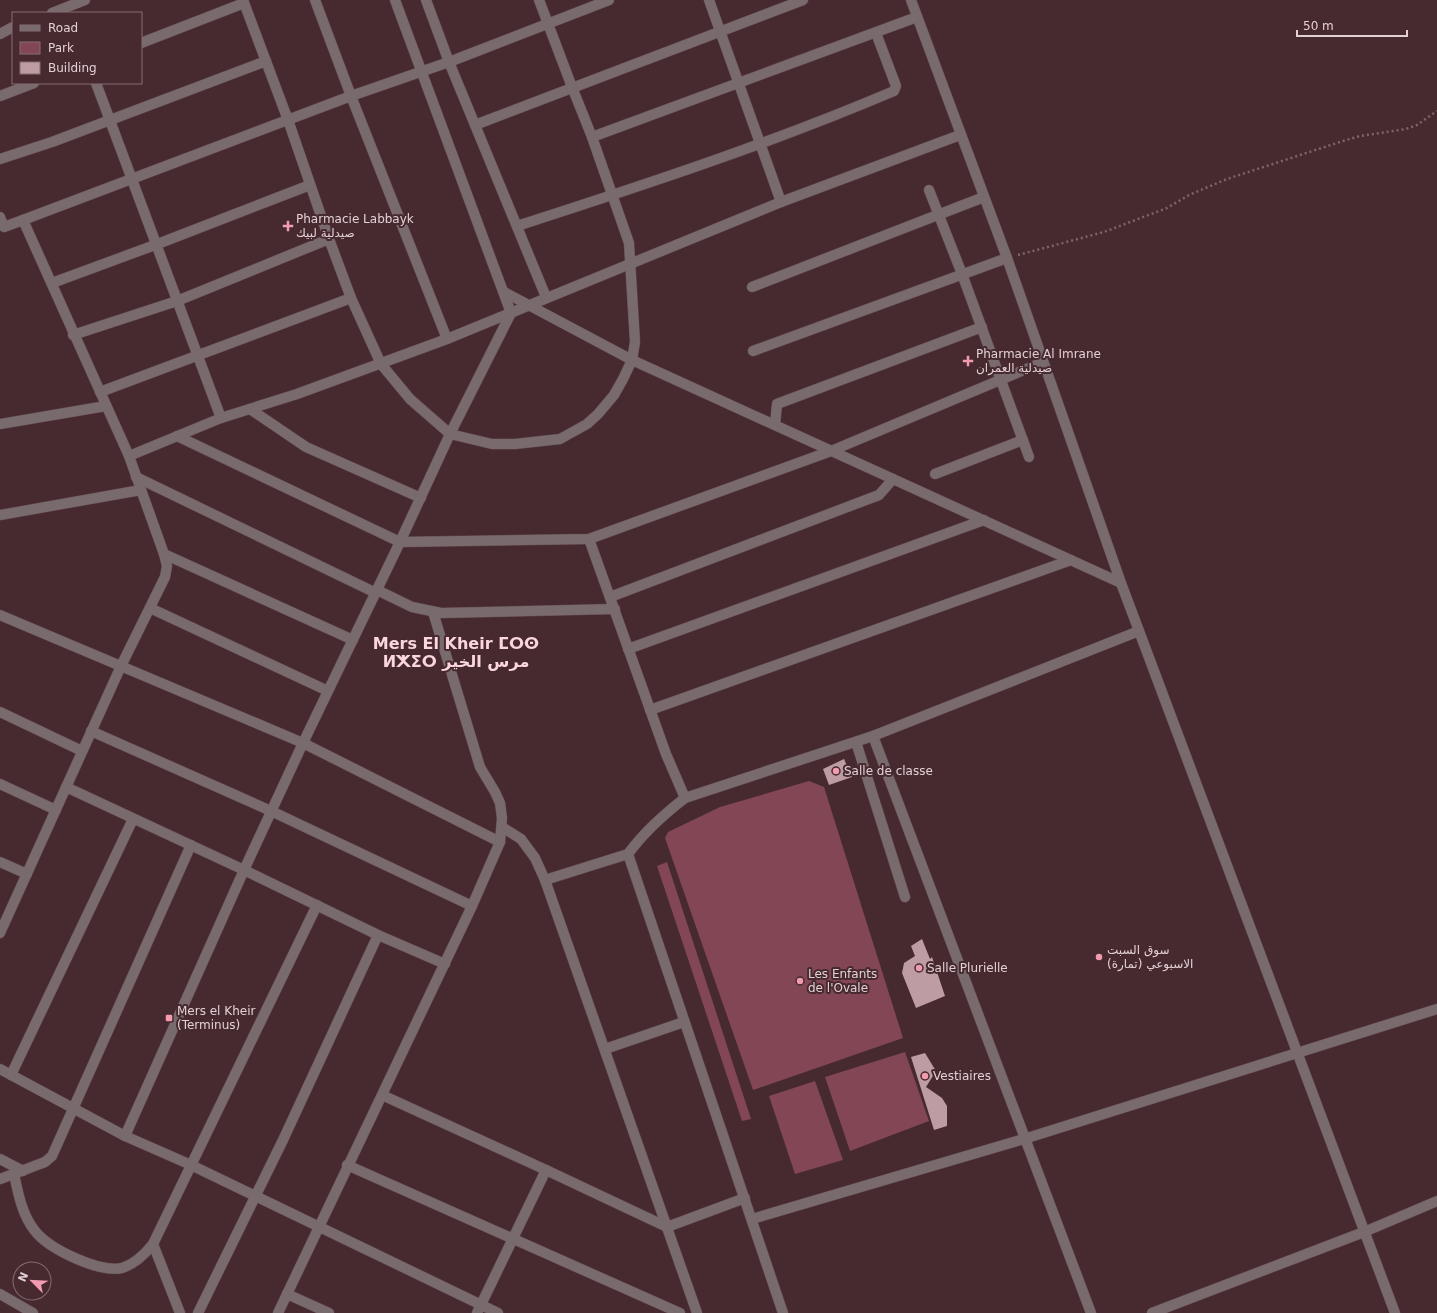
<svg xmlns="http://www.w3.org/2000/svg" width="1437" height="1313" font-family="'DejaVu Sans',Vazirmatn,'Noto Sans Tifinagh',sans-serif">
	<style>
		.green { fill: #824655 }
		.building { fill: #be9ca3 }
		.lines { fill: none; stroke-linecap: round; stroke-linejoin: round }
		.minor-casing { stroke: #62484e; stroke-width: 11 }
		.path { stroke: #7e656a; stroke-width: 2.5; stroke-dasharray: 2 3; stroke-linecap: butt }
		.minor { stroke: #786a6d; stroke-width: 10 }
		.poi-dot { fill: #f29aae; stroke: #462a30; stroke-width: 1.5 }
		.labels { text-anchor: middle; stroke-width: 4; stroke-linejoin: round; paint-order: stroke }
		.poi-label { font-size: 12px; fill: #e3d0d4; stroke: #462a30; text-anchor: start }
		.district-label { font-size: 16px; font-weight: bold; fill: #fbd6dd; stroke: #462a30 }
	</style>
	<rect width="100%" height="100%" fill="#462a30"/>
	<g class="green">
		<path d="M809,781l15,6 79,251 -150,52 -88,-252 3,-6 52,-25z"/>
		<path d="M667,862l84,257 -9,2 -85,-255z"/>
		<path d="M905,1052l24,69 -79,30 -25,-74z"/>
		<path d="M815,1081l28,79 -48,14 -26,-78z"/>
	</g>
	<g class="building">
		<path d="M844,759l8,18 -23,8 -6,-16z"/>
		<path d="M922,939l8,20 2,-2 13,39 -29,12 -14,-35 2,-10 11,-7 -4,-10z"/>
		<path d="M925,1053l11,18 -10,16 16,11 5,8v20l-13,4 -23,-73z"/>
	</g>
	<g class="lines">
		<g class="minor-casing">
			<g id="minor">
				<path d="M243,0l45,120 41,119 22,59 30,66 29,35 40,35 42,10h23l45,-5 27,-15 11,-10 16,-19 9,-16 9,-19 3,-18 -6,-99 -37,-106 -20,-50 -33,-87"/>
				<path d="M315,0l36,96 96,243"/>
				<path d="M426,0l23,62 97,235"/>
				<path d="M709,0l72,202"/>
				<path d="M911,0l96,258 114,325 274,730"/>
				<path d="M52,13l33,-13"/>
				<path d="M0,34l13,-7"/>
				<path d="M141,43l103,-40"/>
				<path d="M96,83l125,335"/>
				<path d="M0,96l34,-13"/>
				<path d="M475,125l328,-125"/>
				<path d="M592,137l325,-120"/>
				<path d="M0,159l52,-17 214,-81"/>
				<path d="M929,190l33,84 67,183"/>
				<path d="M0,217l4,10 19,-7 106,236 35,98 3,12 -2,11 -44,89 -121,267"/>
				<path d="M23,220l328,-124 98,-34 160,-62"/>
				<path d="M517,226c127,-41 255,-83 377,-135l2,-5 -20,-53"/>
				<path d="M52,283l103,-38 155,-60"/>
				<path d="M752,287l232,-90"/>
				<path d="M504,292l128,68 489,223"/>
				<path d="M73,335l104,-34 152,-62"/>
				<path d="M753,351l254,-93"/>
				<path d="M100,392l251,-94"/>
				<path d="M250,409l56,38 115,51"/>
				<path d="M0,424l106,-18"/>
				<path d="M775,425l2,-21 205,-77"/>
				<path d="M177,436l223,106 189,-3 242,-88 212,-89"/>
				<path d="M129,456l92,-38 76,-24 150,-55 334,-137 179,-67"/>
				<path d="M935,474l88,-34"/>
				<path d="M136,477l240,116"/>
				<path d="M0,515l141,-25"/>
				<path d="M589,539l77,215 19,44"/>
				<path d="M164,554l189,86"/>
				<path d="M377,590l35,17 29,6 174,-4"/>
				<path d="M610,597l269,-102 14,-16"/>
				<path d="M150,608l178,83"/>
				<path d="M0,615l303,128 197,99"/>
				<path d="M628,649l356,-129"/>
				<path d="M650,710l421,-150"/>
				<path d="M0,712l82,39"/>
				<path d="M91,731l180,80 201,95"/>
				<path d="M873,736l218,577"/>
				<path d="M856,742l49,155"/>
				<path d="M0,784l56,26"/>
				<path d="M66,787l178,83 134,65 67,29"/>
				<path d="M502,827l19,12 14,19 10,22 152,433"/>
				<path d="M0,862l27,12"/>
				<path d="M545,880l83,-26"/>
				<path d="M605,1049l79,-27"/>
				<path d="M0,1069l125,67 66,29 307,148"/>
				<path d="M11,1075l122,-256"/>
				<path d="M382,1095l164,75 -69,143"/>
				<path d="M125,1136l119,-266 59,-127 97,-201 50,-108 61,-121 -116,-313"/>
				<path d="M0,1159l23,12"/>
				<path d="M347,1165l333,148"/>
				<path d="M546,1170l121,57 78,-29"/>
				<path d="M14,1174c4,19 8,41 21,57 14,18 64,42 87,37 13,-4 23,-14 31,-24l164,-339"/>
				<path d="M0,1179l45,-17 7,-6 139,-311"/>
				<path d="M752,1219l272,-80 413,-130"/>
				<path d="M153,1244l27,69"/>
				<path d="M0,1294l33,19"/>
				<path d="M287,1294l42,19"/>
				<path d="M198,1313l85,-173 95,-205"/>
				<path d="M278,1313l194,-407 28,-64 2,-24 -2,-15 -5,-11 -15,-25 -47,-155"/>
				<path d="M783,1313l-155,-459c16,-22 35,-39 57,-56l188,-62 266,-105"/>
				<path d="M1152,1313l212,-81 73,-31"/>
			</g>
		</g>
		<path class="path" d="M1018,255l86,-23 63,-24 22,-13 38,-16 116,-38 17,-5 46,-7 11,-4 20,-14"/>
		<use href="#minor" class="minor"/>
	</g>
	<g class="poi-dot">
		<path d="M286 220h4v4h4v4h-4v4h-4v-4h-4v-4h4z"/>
		<path d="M966 355h4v4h4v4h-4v4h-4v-4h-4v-4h4z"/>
		<circle cx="836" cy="771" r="4"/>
		<circle cx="1099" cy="957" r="4"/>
		<circle cx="919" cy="968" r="4"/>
		<circle cx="800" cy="981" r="4"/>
		<rect x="165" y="1014" width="8" height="8" rx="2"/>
		<circle cx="925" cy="1076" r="4"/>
	</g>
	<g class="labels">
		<g class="poi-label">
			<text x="296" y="223">Pharmacie Labbayk<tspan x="296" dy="14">صيدلية لبيك</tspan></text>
			<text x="976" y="358">Pharmacie Al Imrane<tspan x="976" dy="14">صيدلية العمران</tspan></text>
			<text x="844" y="775">Salle de classe</text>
			<text x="1107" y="954">سوق السبت<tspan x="1107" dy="14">الاسبوعي (تمارة)</tspan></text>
			<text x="927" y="972">Salle Plurielle</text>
			<text x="808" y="978">Les Enfants<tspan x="808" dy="14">de l'Ovale</tspan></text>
			<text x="177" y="1015">Mers el Kheir<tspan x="177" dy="14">(Terminus)</tspan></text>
			<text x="933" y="1080">Vestiaires</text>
		</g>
		<g class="district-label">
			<text x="456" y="649">Mers El Kheir ⵎⵔⵙ<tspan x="456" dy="18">ⵍⵅⵉⵔ مرس الخير</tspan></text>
		</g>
	</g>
	<rect x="12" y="12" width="130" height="72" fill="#462a30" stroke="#856c72"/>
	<rect x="20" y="25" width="20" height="6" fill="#786a6d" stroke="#856c72"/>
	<text x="48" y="32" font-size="12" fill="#e3d0d4">Road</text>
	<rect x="20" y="42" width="20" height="12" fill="#824655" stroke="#856c72"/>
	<text x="48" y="52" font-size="12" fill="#e3d0d4">Park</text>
	<rect x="20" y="62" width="20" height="12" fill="#be9ca3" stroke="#856c72"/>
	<text x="48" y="72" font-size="12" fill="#e3d0d4">Building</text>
	<g transform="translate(32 1281) rotate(294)"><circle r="19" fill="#462a30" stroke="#856c72"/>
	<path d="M0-3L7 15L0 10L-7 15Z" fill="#f29aae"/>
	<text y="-6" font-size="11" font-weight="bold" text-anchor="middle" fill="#e3d0d4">N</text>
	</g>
	<path d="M1297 30v6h110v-6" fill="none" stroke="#e3d0d4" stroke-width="2"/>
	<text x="1303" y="30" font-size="12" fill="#e3d0d4" stroke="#462a30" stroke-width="3" paint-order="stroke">50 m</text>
</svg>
